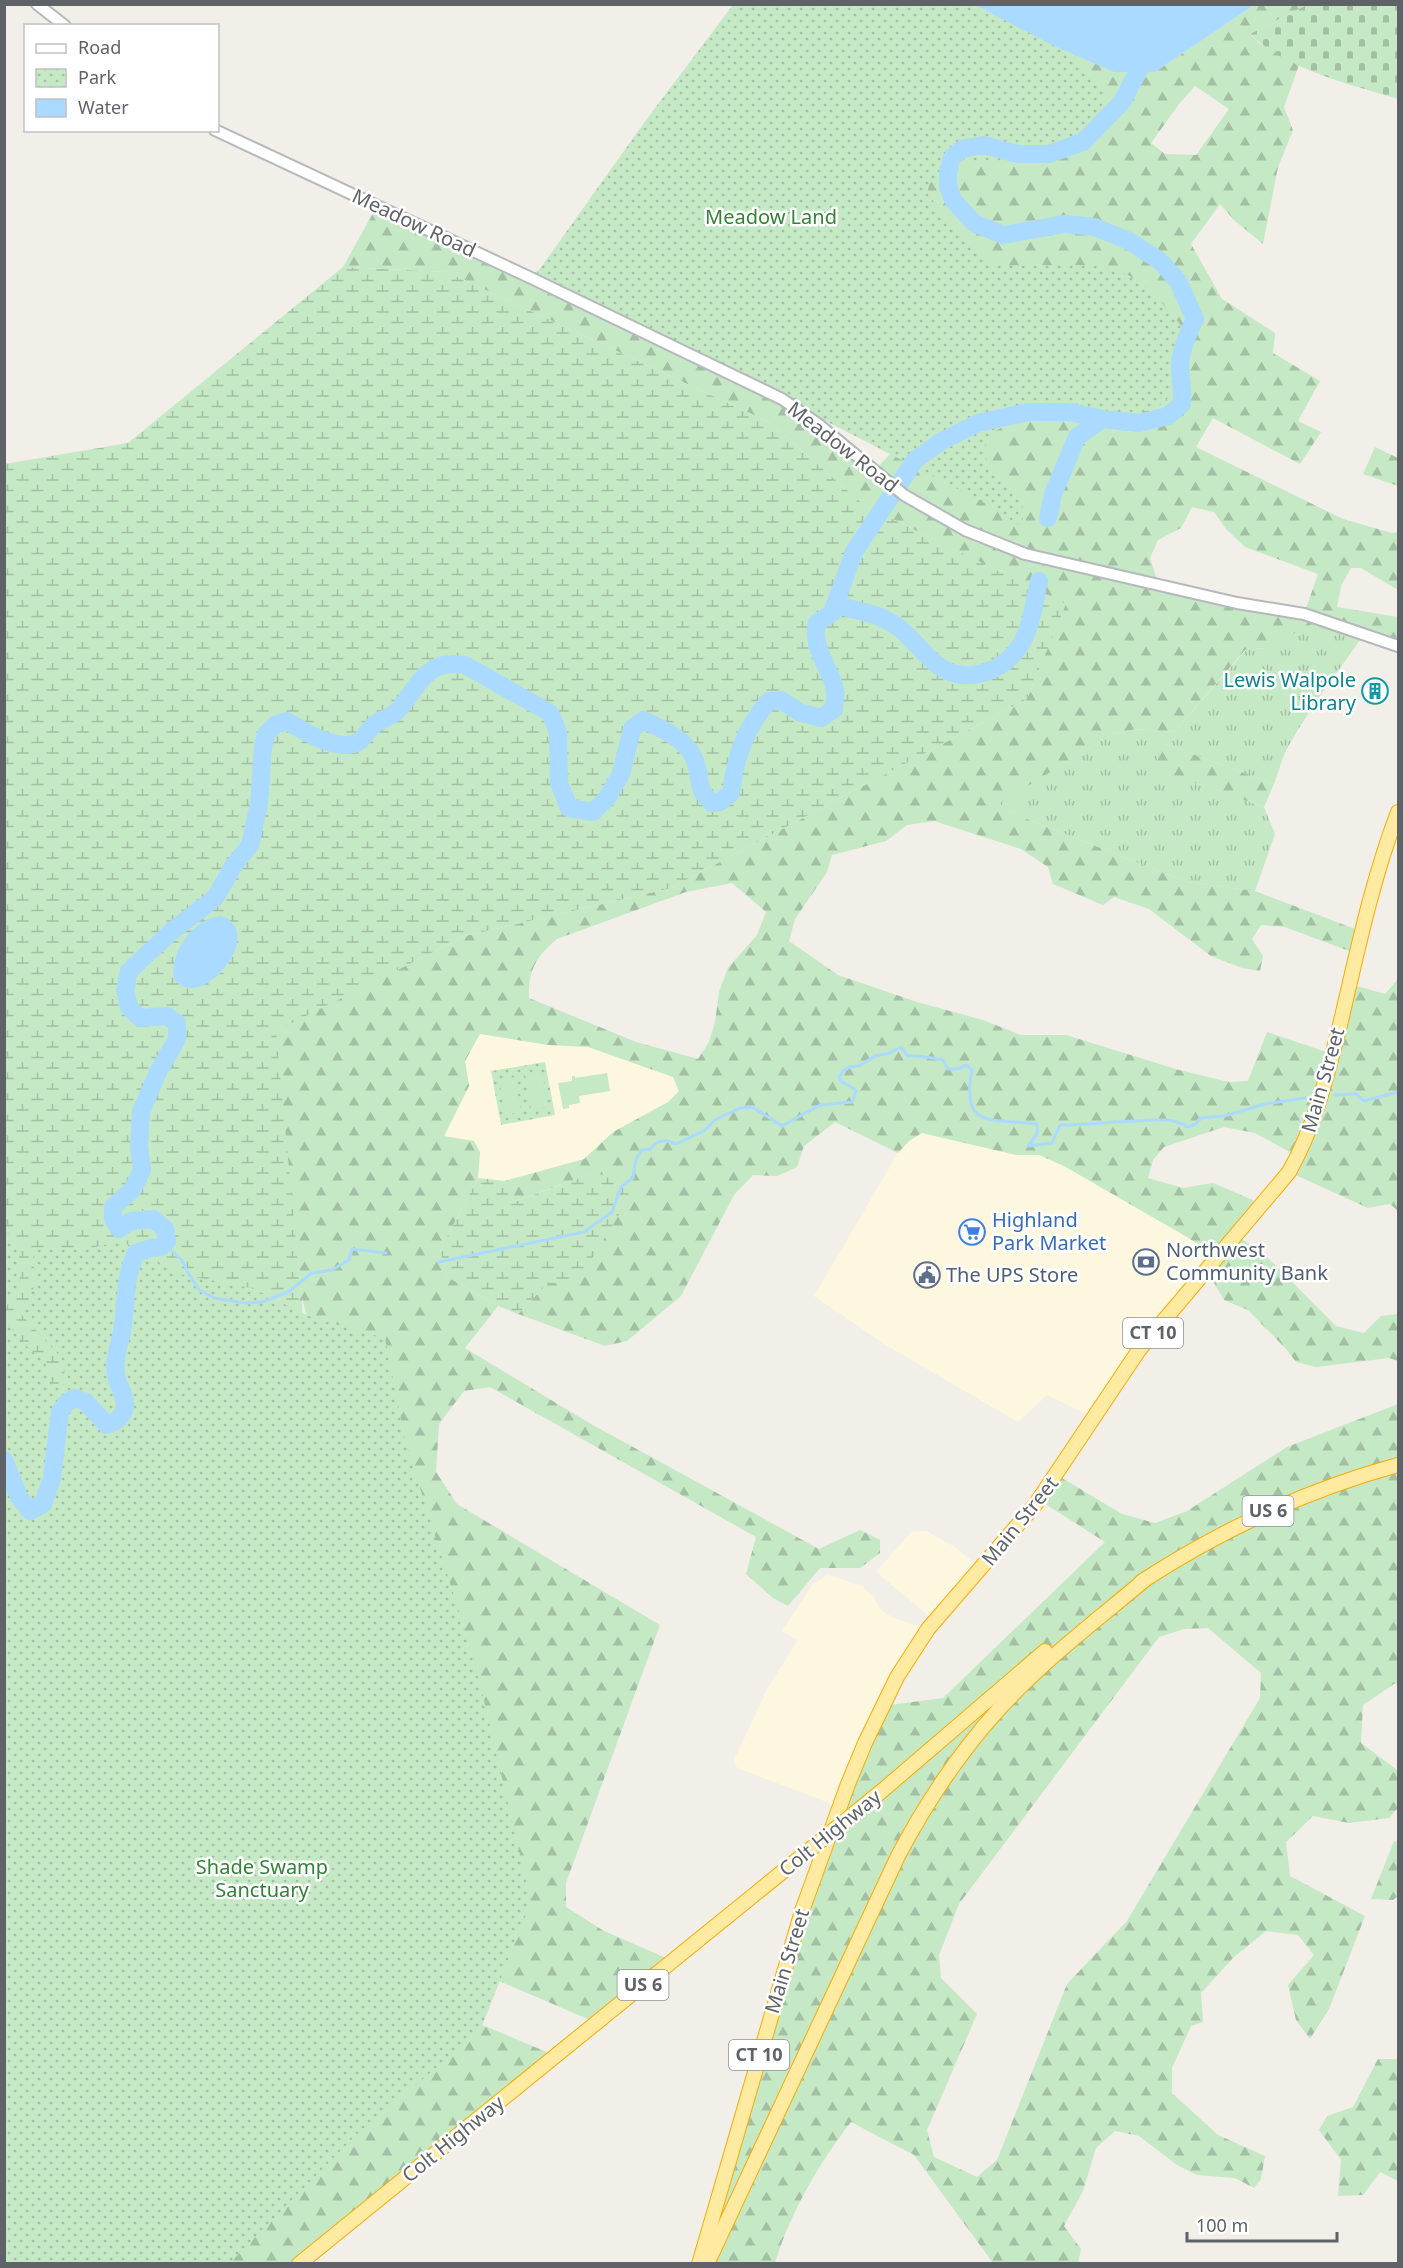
<svg xmlns="http://www.w3.org/2000/svg" width="1403" height="2268" font-family="'Noto Sans',sans-serif">
	<style>
		.commercial { fill: #fef7e0 }
		.grass { fill: url(#grass-tufts) }
		.forest { fill: url(#forest-firs); fill-rule: evenodd }
		.wetland { fill: url(#wetland-marsh); fill-rule: evenodd }
		.cemetery { fill: url(#cemetery-stones) }
		.park { fill: url(#park-dots) }
		.pitch { fill: #c5e8c5 }
		.water { fill: #aadaff }
		.lines { fill: none; stroke-linecap: round; stroke-linejoin: round }
		.stream { stroke: #aadaff; stroke-width: 3 }
		.river { stroke: #aadaff; stroke-width: 18 }
		.tertiary-casing { stroke: #b5b8bc; stroke-width: 14 }
		.trunk-casing { stroke: #f9ab00; stroke-width: 16 }
		.tertiary { stroke: #fff; stroke-width: 10 }
		.trunk { stroke: #feeaa1; stroke-width: 14 }
		.trunk-bridge-casing { stroke: #f9ab00; stroke-width: 16; stroke-linecap: butt }
		.trunk-bridge { stroke: #feeaa1; stroke-width: 14 }
		.labels { text-anchor: middle; stroke-width: 5; stroke-linejoin: round; paint-order: stroke }
		.shield { fill: #fff; stroke: #8f9295; stroke-width: 1.5 }
		.shield-label { font-size: 18px; font-weight: bold; fill: #5f6368 }
		.park-label { font-size: 20px; fill: #348238; stroke: #fff }
		.street-label { font-size: 20px; fill: #5f6368; stroke: #fff }
		.culture-label { font-size: 20px; fill: #0d838f; stroke: #fff; text-anchor: end }
		.shop-label { font-size: 20px; fill: #366cbe; stroke: #fff; text-anchor: start }
		.service-label { font-size: 20px; fill: #4e5e75; stroke: #fff; text-anchor: start }
	</style>
	<defs>
		<pattern id="grass-tufts" width="24" height="20" patternUnits="userSpaceOnUse" patternTransform="scale(1.5)"><rect width="24" height="20" fill="#c5e8c5"/><path d="M3 7l-1-3M5 7V3M7 7l1-3M15 17l-1-3M17 17v-4M19 17l1-3" fill="none" stroke="#a3c0a4"/></pattern>
		<pattern id="forest-firs" width="22" height="20" patternUnits="userSpaceOnUse" patternTransform="scale(1.5)"><rect width="22" height="20" fill="#c5e8c5"/><path d="M5 1l3.5 6h-7zM16 11l3.5 6h-7z" fill="#a3c0a4"/></pattern>
		<pattern id="wetland-marsh" width="20" height="14" patternUnits="userSpaceOnUse" patternTransform="scale(1.5)"><rect width="20" height="14" fill="#c5e8c5"/><path d="M1 5h8M5 5V1M11 12h8M15 12V8" fill="none" stroke="#a3c0a4"/></pattern>
		<pattern id="cemetery-stones" width="16" height="16" patternUnits="userSpaceOnUse" patternTransform="scale(1.5)"><rect width="16" height="16" fill="#c5e8c5"/><path d="M2 7V4a2 2 0 0 1 4 0v3zM10 15v-3a2 2 0 0 1 4 0v3z" fill="#a3c0a4"/></pattern>
		<pattern id="park-dots" width="8" height="8" patternUnits="userSpaceOnUse" patternTransform="scale(1.5)"><rect width="8" height="8" fill="#c5e8c5"/><path d="M2 2h.1M6 6h.1" fill="none" stroke="#a3c0a4" stroke-width="1.8" stroke-linecap="round"/></pattern>
	</defs>
	<rect width="100%" height="100%" fill="#f1efe8"/>
	<g class="commercial">
		<path d="M480,1033l68,12 40,2 85,30 6,15 -11,10 -55,30 -29,27 -80,22 -26,-3 2,-26 -36,-15 25,-51 -4,-25z"/>
		<path d="M922,1133l94,22h23l25,11 123,71 23,15 -90,111 -32,52 -41,-20 -29,27 -132,-77 -72,-49 84,-143 11,-12z"/>
		<path d="M926,1531l31,17 24,21 -46,52 -59,-49 35,-40z"/>
		<path d="M828,1575l34,11 12,11 6,12 13,9 35,11 -88,178 -103,-39 -3,-8 33,-71 31,-49 -16,-9 31,-47z"/>
	</g>
	<path class="grass" d="M1320,619l44,15c-25,37 -53,72 -75,111 -7,12 -10,26 -15,39l-109,-40 -9,25 108,38 11,27 -20,57 -68,-9 -183,-72 -5,-7 113,-69 24,-5 38,3 72,-82 20,-2z"/>
	<g class="forest">
		<path d="M931,5h44l77,40 63,27h40l99,-67h53l-57,29 10,10 39,21 -15,42 9,23 -15,37 -15,77 -29,-24 -14,-16 -29,40 31,55 53,34 -2,20 47,28 -22,40 23,11 -21,32 -87,-46 -17,29 147,72 49,14 6,-1v58l-37,-22h-10l-10,18 -4,21 61,10v29l-78,-26 -54,28 -21,2 -71,82 -38,-3 -24,5 -112,69 4,7 183,72 68,9 108,41 -6,22 -72,-27 -24,-2 -9,14 11,17 -3,15 -18,-3 -31,-12 -62,-47 -35,-12 -11,8 -50,-21 -5,-17 -27,-18 -87,-28 -27,4 -21,16 -54,14 -5,17 -32,47 -6,22 49,34 79,27 66,18 38,15h45l113,35 50,12 19,-1 19,-49 65,22 18,-70 35,10 13,-15v232l-8,-7 -22,4 -79,-36 8,-16 -42,-23 -31,-6 -60,20 -11,13 -5,18 35,10 30,-5 49,21 -26,32 24,14 76,76 28,7 17,-17 17,-2v47l-9,-3 -73,9 -20,-5 -10,-13 -38,-39 -24,-10 -18,-31 4,-17 -23,-15 -123,-71 -25,-11h-23l-94,-22 -13,8 -11,12 -63,-31 -31,24 -7,21 -20,9 -24,-1 -19,20 -53,101 -54,45 -22,5 -87,-32 30,-31 43,-109 -81,29 -6,-22 80,-22 29,-27 55,-30 11,-11 -6,-14 -85,-30 -40,-2 -68,-11 -15,27 4,25 -25,50 30,5 6,11 -2,26 -38,72 6,26 52,30 -33,42 126,76 228,125 41,-19 20,10v13l-20,15h-40l-32,38 -15,-8 -27,-24 10,-37 -266,-150 -26,4 -25,33 -3,48 21,32 203,121 -94,258v24l38,24 69,30 -76,62 -140,-60 -70,-345 -85,-320 2,96 -250,870 135,-546 112,-424 -26,-263 190,-95 206,-48 356,-189 38,-95 -201,-99 -95,-83 -322,-150 -104,-5 34,-61 151,71zM1195,86l34,23 -33,46 -31,-1 -14,-11 28,-39zM837,417l55,35 -18,19 -56,-48zM1192,507l22,5 12,17 19,18 73,27 -14,40 -146,-31 -8,-25 8,-18 23,-12zM732,883l34,29 -9,23 -29,33 -9,24 -4,30 -6,20 -11,17 -62,-17 -107,-44c-1,-27 7,-42 28,-59l129,-47z"/>
		<path d="M1375,447l23,11v28l-35,-12z"/>
		<path d="M1165,744l109,40 -10,23 -109,-38 5,-17z"/>
		<path d="M1398,1404v279l-4,1 -31,21 -2,38 35,26 2,4v35l-9,10 -40,5 -36,-7 -27,26 4,34 75,40 -36,93 -19,30 -14,-19 -8,-35 26,-30 -16,-20 -32,-4 -33,27 -32,35 2,29 -12,4 -19,42v25l46,42 47,21 -4,23 -7,9 -19,-10 -38,-3 -20,-10 -38,-29 -24,-5 -19,17 -13,43 -19,35 17,23 -3,14h-85l-79,-108 -63,-33c-33,43 -60,89 -76,141l-76,1 86,-299 97,-259 61,-8 162,-156 -66,-42 18,-25 65,39 33,9 32,-12 100,-64zM1208,1628l53,45 -1,25 -133,223 -60,63 -70,176 -20,17 -43,-20 -7,-27 50,-116 -36,-36 -2,-23 20,-51 200,-267 25,-8z"/>
		<path d="M1394,1841l4,1v54l-5,4 -22,-1z"/>
		<path d="M430,2003l126,53 -257,207 -124,1z"/>
		<path d="M1378,2059h20v122l-18,-9 -17,23 -25,1 3,-36 -22,-30 8,-14 26,-9z"/>
	</g>
	<g class="wetland">
		<path d="M343,267l104,5 322,150 95,83 202,99 -39,95 -356,189 -206,48 -189,95 25,263 -247,970h-49v-1800l123,-21zM233,923c9,26 -5,48 -28,61l-32,-17 8,-22 16,-18z"/>
		<path d="M591,1174l36,2 7,14 -57,93h-29l-30,31 -20,-8 -52,-30 -6,-26 38,-72 26,3 7,22z"/>
	</g>
	<path class="cemetery" d="M1307,5h91v94c-46,-14 -113,-30 -148,-65z"/>
	<g class="park">
		<path d="M733,5h234l15,8 15,3 50,18 55,52 2,12 -5,16 -9,12 -21,17 -39,17 -18,4 -27,-4 -23,2 -19,7 -13,13 -3,11c15,19 46,64 68,71 9,3 22,1 32,1 57,2 95,-10 136,39 7,9 22,22 23,34 1,8 -8,34 -10,44 -5,21 -24,30 -44,32 -9,1 -18,-2 -27,-2 -26,0 -116,3 -120,34 -1,8 1,15 6,21 23,26 35,19 31,60l-41,-26 -252,-130 -197,-91 114,-160z"/>
		<path d="M545,1062l10,53 -54,10 -10,-54z"/>
		<path d="M5,1229l14,19 1,37 -15,24z"/>
		<path d="M122,1241l57,33 72,14 62,30 72,20 20,102 71,226 55,236 -51,129 -125,105 -125,127h-225v-942l20,24 20,17 7,24 16,-3 -10,-29 -39,-42 16,-26 -2,-37 49,1z"/>
	</g>
	<g class="pitch">
		<path d="M542,1072l6,35 -17,3 -6,-35z"/>
		<path d="M607,1073l3,18 -31,5 1,7 -11,2v3l-6,1 -5,-26 14,-2v-5h3v2z"/>
		<path d="M515,1077l6,35 -16,3 -6,-35z"/>
	</g>
	<g class="water">
		<path d="M975,5h279l-99,67h-41l-62,-27z"/>
		<path d="M221,916c47,15 -19,99 -47,63 -5,-26 19,-61 47,-63z"/>
	</g>
	<g class="lines">
		<g class="stream">
			<path d="M1335,1095l21,-1 8,7 34,-9"/>
			<path d="M164,1244l18,16 5,11 12,19 15,8 31,5 18,-1 25,-10 24,-19 20,-3 17,-10 3,-11 34,4"/>
			<path d="M439,1262l145,-30 28,-20 9,-25 12,-9 3,-19 6,-9 8,-1c10,-10 14,-10 26,-5l29,-14 10,-10 25,-12 12,-1 30,19 38,-21 32,-3 4,-11c-4,-6 -14,-6 -17,-13l4,-7 7,-4 9,-1 16,-10 15,-3 11,-6 7,9c3,-1 33,3 35,4l5,9h10l8,-4 6,5c-12,60 20,48 65,54v10l-9,12 24,-3 8,-18c35,0 71,-6 106,-5 8,0 15,3 22,7l8,-3 4,-6 24,-2 41,-12 40,-6"/>
		</g>
		<g class="river">
			<path d="M1048,518l5,-24 24,-57 25,-18"/>
			<path d="M835,605c21,5 42,8 60,20 17,11 28,30 44,41 26,19 63,6 80,-19 13,-19 15,-45 20,-66"/>
			<path d="M4,1460l15,37 11,14 13,-7 9,-26 8,-66 6,-9 9,-5 11,4 21,23c10,-3 16,-8 18,-19 1,-9 -7,-21 -9,-31 -3,-18 5,-32 7,-50 4,-27 1,-47 13,-72l15,-5 10,-1 6,-6 -2,-12 -12,-10 -22,2 -12,8 -6,-10v-12l20,-18 9,-19 -3,-24 2,-34 17,-40 19,-33v-16l-10,-7 -27,2 -11,-11 -4,-17 4,-19 43,-40 43,-33 19,-33 16,-20 9,-41 4,-57 3,-13 9,-9 11,-4c17,9 39,24 60,24 16,0 18,-11 28,-20 7,-6 18,-8 24,-15 22,-25 28,-52 67,-45l85,48 8,19 1,51 10,25 24,4 14,-14 14,-24 11,-45 11,-9c20,10 46,19 53,44 7,22 -2,20 16,39l8,-1 11,-9c5,-38 13,-63 38,-92l12,-1 18,12 22,6 13,-9c0,-6 2,-13 1,-19 -5,-25 -24,-40 -18,-67l15,-10 22,-61 61,-92 27,-19 36,-18 50,-11h43l31,7 37,4 29,-7 14,-12c1,-14 -2,-26 -2,-39 1,-16 8,-32 15,-46l-17,-38 -18,-20 -31,-20 -34,-14 -31,-3 -61,11 -29,-12 -21,-23 -5,-14v-14l4,-14 10,-9 21,-4 35,9h31l34,-12 39,-40 22,-42 10,-36v-20"/>
		</g>
		<g class="tertiary-casing">
			<g id="tertiary">
				<path d="M37,4l28,22"/>
				<path d="M215,130l314,147 253,122 36,25 86,71 61,35 60,24 212,49 67,11 94,32"/>
			</g>
		</g>
		<g class="trunk-casing">
			<g id="trunk">
				<path d="M1141,1582c80,-52 165,-92 257,-117"/>
				<path d="M883,1790l162,-139"/>
				<path d="M299,2264l493,-400"/>
				<path d="M699,2264l103,-353 46,-127 17,-41 32,-66 31,-48 107,-124 104,-155 150,-178c26,-46 38,-96 51,-147 17,-72 32,-145 58,-213"/>
				<path d="M707,2264l191,-408c28,-53 61,-103 101,-147 45,-49 98,-89 148,-131"/>
			</g>
		</g>
		<use href="#tertiary" class="tertiary"/>
		<use href="#trunk" class="trunk"/>
		<g class="trunk-bridge-casing">
			<path id="trunk-bridge" d="M792,1864l91,-74"/>
		</g>
		<use href="#trunk-bridge" class="trunk-bridge"/>
	</g>
	<defs>
		<g id="building-ring" transform="scale(1.35)"><circle r="9.5" fill="#fff" stroke="#0f9aa8" stroke-width="1.5"/><path d="M-4-6H4V6H1V3H-1V6H-4ZM-2.5-4.3h1.7v1.8h-1.7ZM.8-4.3h1.7v1.8H.8ZM-2.5-1h1.7V.8h-1.7ZM.8-1h1.7V.8H.8Z" fill="#0f9aa8"/></g>
		<g id="supermarket-ring" transform="scale(1.35)"><circle r="9.5" fill="#fff" stroke="#3f7fe0" stroke-width="1.5"/><path d="M-6-5.5h2.5l.6 2H6L4.5 2H-2.5L-4.4-4H-6ZM-1.5 3.2a1.3 1.3 0 1 0 .1 0ZM3 3.2a1.3 1.3 0 1 0 .1 0Z" fill="#3f7fe0"/></g>
		<g id="bank-ring" transform="scale(1.35)"><circle r="9.5" fill="#fff" stroke="#5c6f8a" stroke-width="1.5"/><path d="M-6-4H6V4H-6ZM0-2.3a2.3 2.3 0 1 0 0 4.6a2.3 2.3 0 1 0 0-4.6Z" fill="#5c6f8a"/></g>
		<g id="civic-ring" transform="scale(1.35)"><circle r="9.5" fill="#fff" stroke="#5c6f8a" stroke-width="1.5"/><path d="M-.6-6.5H3V-4.5H.6V-3L4-1V1h2V6H-6V1h2V-1L-.6-3ZM-1.2 2.5V6h2.4V2.5Z" fill="#5c6f8a"/></g>
	</defs>
	<g fill-rule="evenodd">
		<use href="#building-ring" x="1375" y="691"/>
		<use href="#supermarket-ring" x="972" y="1232"/>
		<use href="#bank-ring" x="1146" y="1262"/>
		<use href="#civic-ring" x="927" y="1275"/>
	</g>
	<g class="labels">
		<g class="shield">
			<rect x="1123" y="1318" width="60" height="30" rx="4.5"/>
			<rect x="1242.5" y="1496" width="51" height="30" rx="4.5"/>
			<rect x="617.5" y="1970" width="51" height="30" rx="4.5"/>
			<rect x="729" y="2040" width="60" height="30" rx="4.5"/>
		</g>
		<g class="shield-label">
			<text x="1153" y="1339">CT 10</text>
			<text x="1268" y="1517">US 6</text>
			<text x="643" y="1991">US 6</text>
			<text x="759" y="2061">CT 10</text>
		</g>
		<g class="park-label">
			<text x="771" y="224">Meadow Land</text>
			<text x="262" y="1874">Shade Swamp<tspan x="262" dy="23">Sanctuary</tspan></text>
		</g>
		<g class="street-label">
			<text transform="translate(414 223) rotate(25)" y="7">Meadow Road</text>
			<text transform="translate(843 447) rotate(38)" y="7">Meadow Road</text>
			<text transform="translate(1323 1080) rotate(-74)" y="7">Main Street</text>
			<text transform="translate(1020 1521) rotate(-51)" y="7">Main Street</text>
			<text transform="translate(830 1833) rotate(-39)" y="7">Colt Highway</text>
			<text transform="translate(787 1961) rotate(-73)" y="7">Main Street</text>
			<text transform="translate(453 2139) rotate(-39)" y="7">Colt Highway</text>
		</g>
		<g class="culture-label">
			<text x="1356" y="687">Lewis Walpole<tspan x="1356" dy="23">Library</tspan></text>
		</g>
		<g class="shop-label">
			<text x="992" y="1227">Highland<tspan x="992" dy="23">Park Market</tspan></text>
		</g>
		<g class="service-label">
			<text x="1166" y="1257">Northwest<tspan x="1166" dy="23">Community Bank</tspan></text>
			<text x="946" y="1282">The UPS Store</text>
		</g>
	</g>
	<rect width="1403" height="2268" fill="none" stroke="#5f6368" stroke-width="12"/>
	<rect x="24" y="24" width="195" height="108" fill="#ffffff" stroke="#bfc1c3" stroke-width="1.5"/>
	<rect x="36" y="44" width="30" height="9" fill="#ffffff" stroke="#bfc1c3" stroke-width="1.5"/>
	<text x="78" y="54" font-size="18" fill="#5f6368">Road</text>
	<rect x="36" y="69" width="30" height="18" fill="url(#park-dots)" stroke="#bfc1c3" stroke-width="1.5"/>
	<text x="78" y="84" font-size="18" fill="#5f6368">Park</text>
	<rect x="36" y="99" width="30" height="18" fill="#aadaff" stroke="#bfc1c3" stroke-width="1.5"/>
	<text x="78" y="114" font-size="18" fill="#5f6368">Water</text>
	<path d="M1187 2232v9h150v-9" fill="none" stroke="#5f6368" stroke-width="3"/>
	<text x="1196" y="2232" font-size="18" fill="#5f6368" stroke="#ffffff" stroke-width="4.5" paint-order="stroke">100 m</text>
</svg>
